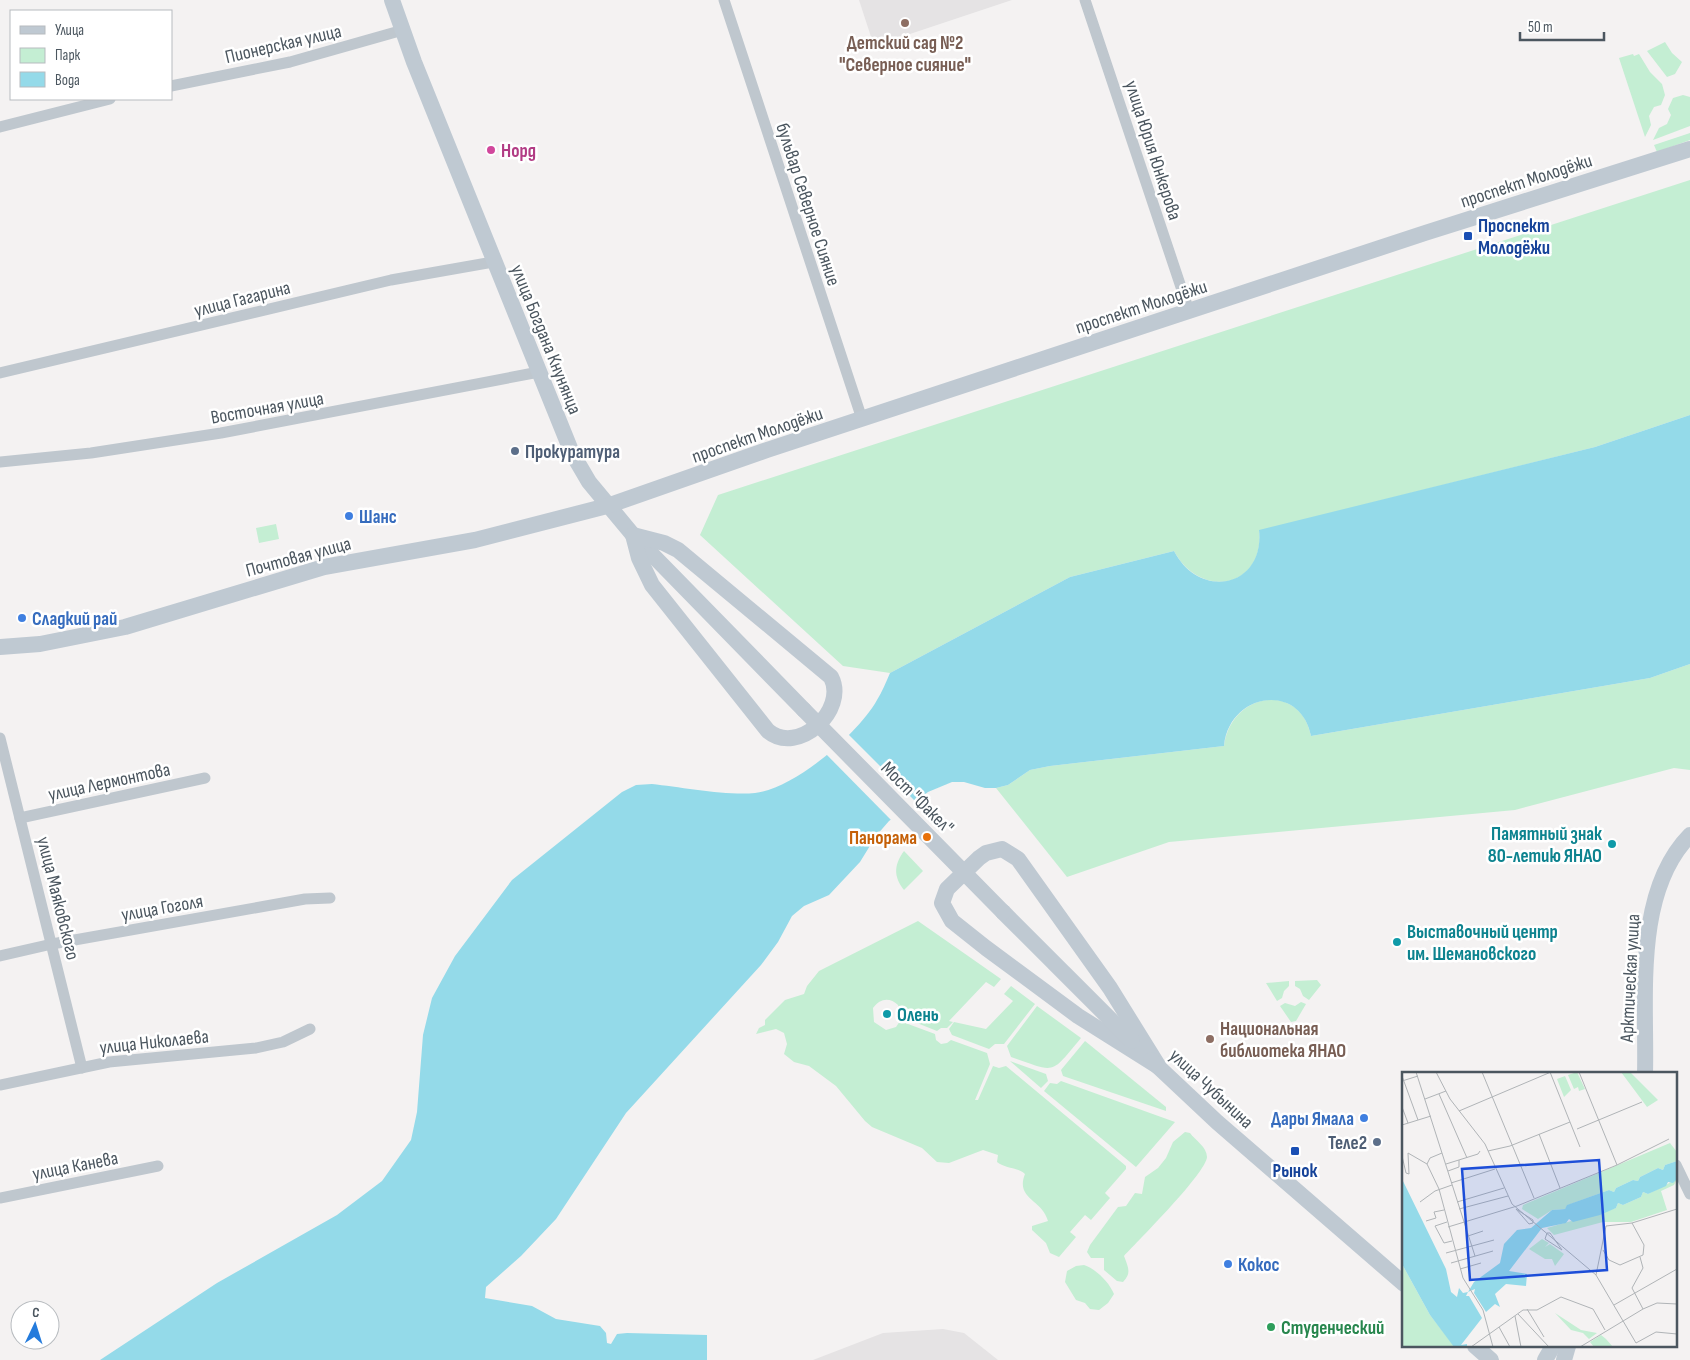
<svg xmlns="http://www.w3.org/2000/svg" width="1690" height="1360" font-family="'Sofia Sans Condensed',sans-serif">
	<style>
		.education { fill: #e5e3e4 }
		.green { fill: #c4eed3 }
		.water { fill: #94dae9 }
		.pier { fill: #f4f2f2 }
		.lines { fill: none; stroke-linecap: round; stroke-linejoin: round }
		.street { stroke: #bfc7ce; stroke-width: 11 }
		.secondary { stroke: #bfc9d2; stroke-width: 16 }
		.secondary-bridge { stroke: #bfc9d2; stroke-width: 16 }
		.education-dot { fill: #8d6e63; stroke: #fff; stroke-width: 2 }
		.hotel-dot { fill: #d1479c; stroke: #fff; stroke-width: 2 }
		.transit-dot { fill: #1a4fb4; stroke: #fff; stroke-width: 2 }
		.service-dot { fill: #5c6f8a; stroke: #fff; stroke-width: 2 }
		.shop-dot { fill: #3f7fe0; stroke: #fff; stroke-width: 2 }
		.food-dot { fill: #e8710a; stroke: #fff; stroke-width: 2 }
		.culture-dot { fill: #0f9aa8; stroke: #fff; stroke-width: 2 }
		.leisure-dot { fill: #2e9e5b; stroke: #fff; stroke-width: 2 }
		.labels { text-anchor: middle; stroke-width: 5; stroke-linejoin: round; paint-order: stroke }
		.education-label { font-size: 19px; font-weight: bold; fill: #785e54; stroke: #fff }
		.street-label { font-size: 19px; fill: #4b565f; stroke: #fff }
		.hotel-label { font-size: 19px; font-weight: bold; fill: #b23c85; stroke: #fff; text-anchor: start }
		.transit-label { font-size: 19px; font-weight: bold; fill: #164399; stroke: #fff; text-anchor: start }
		.service-label { font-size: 19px; font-weight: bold; fill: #4e5e75; stroke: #fff; text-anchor: start }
		.shop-label { font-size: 19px; font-weight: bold; fill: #366cbe; stroke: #fff; text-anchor: start }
		.culture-label { font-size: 19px; font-weight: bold; fill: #0d838f; stroke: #fff; text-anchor: start }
		.food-label { font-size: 19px; font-weight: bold; fill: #c56008; stroke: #fff; text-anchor: end }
		.leisure-label { font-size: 19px; font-weight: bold; fill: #27864d; stroke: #fff; text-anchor: start }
		.inset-road { fill: none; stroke: #b0b4b7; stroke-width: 1 }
		.view { fill: #1d4ed8; fill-opacity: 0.15; stroke: #1d4ed8; stroke-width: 2.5 }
		.inset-edge { fill: none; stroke: #4b565f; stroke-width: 2.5 }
	</style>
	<rect width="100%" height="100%" fill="#f4f2f2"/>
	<g class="education">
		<path d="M859,0h153l-138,46z"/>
		<path d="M943,1329l21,4 34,27h-185l70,-27z"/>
	</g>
	<g class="green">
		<path d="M1665,42l7,11 10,9 -7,12 -8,3 -20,-26z"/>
		<path d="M1633,54l1,2 5,-2 11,18 12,12 3,11 -4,10 -7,2 -5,9 2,9 -6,12 -26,-79z"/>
		<path d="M1683,95l7,2v29l-37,14 6,-12 8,-4 4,-9 -3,-6 5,-11z"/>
		<path d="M1690,133v7l-33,12 -3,-7z"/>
		<path d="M1690,180v235l-95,32 -336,84c6,56 -58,70 -85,20l-104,26 -180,96 -47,-7 -143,-131 18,-40z"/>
		<path d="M276,524l3,15 -20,4 -3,-15z"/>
		<path d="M1690,664v106l-16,-2 -159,42 -346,32 -102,35 -71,-89 12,-3 22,-15 20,-4 174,-20c7,-54 76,-65 87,-10l339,-58z"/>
		<path d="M904,851l19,20 -19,19c-11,-14 -10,-25 0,-39z"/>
		<path d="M918,921l83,58 -7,8 -8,-5 -37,39 4,1 -6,6h-6l-4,3 -35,-14 -4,-12c-8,-8 -18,-7 -25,3l1,14 12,8 10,-3 4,-6 35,13 1,6 5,4 6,-1 4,-3 36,13 3,11 -15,36h3l15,-34 6,2 7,-2 120,100v3l-21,24 5,5 -19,22 -6,-5 -15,17 6,5 -17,20 -9,-4 -4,-10 -14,-13v-4l16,-5c-6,-22 -33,-22 -23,-47 -8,-7 -19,-5 -28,-12l1,-7 -15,-5 -34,13 -12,-1 -15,-14 -50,-21 -7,-6 -29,-35 -27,-20 -15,-4 -10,-8 3,-10 -3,-11 -8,-4 -20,5 3,-6 6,-3v-5l20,-20 19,-6 3,-8 12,-15z"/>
		<path d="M1317,980l4,5 -12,15 -6,-4 -3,-7 -5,-3v-5z"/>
		<path d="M1289,981v5l-5,5 -2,7 -5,3 -11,-18z"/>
		<path d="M1011,986l24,18 -31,40h-9l-6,5 -37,-14 -3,-6 5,-7 32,7 27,-28 -9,-7z"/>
		<path d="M1301,1002l5,2 -10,17 -5,1 -11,-16 5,-3 10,3z"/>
		<path d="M1037,1006l44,32c-31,37 -24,35 -70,19l-4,-11z"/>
		<path d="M1085,1041l81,66v4l-103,-35 -2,-6z"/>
		<path d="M1010,1061l36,13 2,7 -7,7z"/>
		<path d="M1061,1081l114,41 -39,45 -92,-76 6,-8 7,1z"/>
		<path d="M1185,1132l5,1c5,7 17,14 17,24 -1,16 -68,83 -83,99 4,11 8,17 -1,26l-6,-1 -13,-11v-12h-13l-4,-6 3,-7 28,-38 8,-1 9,-13 7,1 3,-17 13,-9 8,-10 7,-16z"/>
		<path d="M1084,1265c12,4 25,17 30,29l-6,9 -9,7 -9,-1 -5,-6 -9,-3 -11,-18 2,-11 9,-5z"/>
	</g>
	<path class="water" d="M1690,415v249l-40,14 -339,58c-11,-55 -82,-43 -87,10l-174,20 -20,4 -22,15 -12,3h-11l-21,-6h-12l-24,10 -39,29 -13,15 -16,26 -31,33 -25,11 -12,10 -14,26 -17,23 -135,148 -70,106 -35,37 -35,31 -1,11 47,8 24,13 44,7 6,7 1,10 4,1 6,-10 10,-1 80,2v25h-607l117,-77 120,-68 45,-34 29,-41 6,-28 6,-77 9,-37 23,-42 57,-76 110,-88 14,-7 16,-1c28,3 76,12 103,9 39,-4 103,-59 122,-93 5,-8 9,-18 13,-27l180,-96 104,-26c26,50 91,36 85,-21l336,-83z"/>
	<path class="pier" d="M846,732l71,71 -24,19 -68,-69z"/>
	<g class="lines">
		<g class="street">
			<path d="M724,0l138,419"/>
			<path d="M1085,0l104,311"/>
			<path d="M171,86l119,-24 113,-32"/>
			<path d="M0,127l110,-28"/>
			<path d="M0,373l391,-93 102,-18"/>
			<path d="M0,462l91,-9 130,-20 318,-61"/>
			<path d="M0,738l82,330"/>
			<path d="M20,818l185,-40"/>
			<path d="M0,956l52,-12 253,-45 25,-1"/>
			<path d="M0,1085l109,-23 147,-14 27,-6 27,-13"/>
			<path d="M1676,1165l14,29"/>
			<path d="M0,1198l158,-32"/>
		</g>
		<g class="secondary">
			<path d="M392,0l22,62 158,391 17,29 44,53 171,175"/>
			<path d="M633,535l31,8 14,7 153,127c17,33 -33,79 -63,54l-116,-146 -13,-27z"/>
			<path d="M0,647l40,-3 85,-17 199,-60 151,-27 132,-34 160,-56 658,-217 265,-84"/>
			<path d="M1002,849l16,10 92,129 49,79 -81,-51 -92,-68 -34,-27 -10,-18 5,-14 32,-31 7,-5z"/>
			<path d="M1003,912l129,129"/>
			<path d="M1151,1060l66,62 187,162"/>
			<path d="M1645,1074c2,-75 -12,-181 45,-239"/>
			<path d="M1475,1346l16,14"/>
			<path d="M1545,1360l8,-14"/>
			<path d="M1564,1360l4,-14"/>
		</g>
		<path class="secondary-bridge" d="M804,710l199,202"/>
	</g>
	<g class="education-dot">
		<circle cx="905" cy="23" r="5"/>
		<circle cx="1210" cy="1039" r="5"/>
	</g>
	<circle class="hotel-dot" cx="491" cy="150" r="5"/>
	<g class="transit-dot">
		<rect x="1463" y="231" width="10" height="10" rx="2.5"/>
		<rect x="1290" y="1146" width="10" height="10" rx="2.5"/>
	</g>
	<g class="service-dot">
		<circle cx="515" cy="451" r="5"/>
		<circle cx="1377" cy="1142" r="5"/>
	</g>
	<g class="shop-dot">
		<circle cx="349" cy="516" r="5"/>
		<circle cx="22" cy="618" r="5"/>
		<circle cx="1364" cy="1118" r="5"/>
		<circle cx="1228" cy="1264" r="5"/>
	</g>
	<circle class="food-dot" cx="927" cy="837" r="5"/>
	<g class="culture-dot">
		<circle cx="1612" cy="844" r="5"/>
		<circle cx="1397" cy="942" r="5"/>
		<circle cx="887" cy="1014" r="5"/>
	</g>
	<circle class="leisure-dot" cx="1271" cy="1327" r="5"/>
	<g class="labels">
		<g class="education-label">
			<text x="905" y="49">Детский сад №2<tspan x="905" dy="22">"Северное сияние"</tspan></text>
			<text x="1220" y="1035" text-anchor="start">Национальная<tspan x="1220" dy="22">библиотека ЯНАО</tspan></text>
		</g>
		<g class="street-label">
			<text transform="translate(283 43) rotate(-13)" y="7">Пионерская улица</text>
			<text transform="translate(1154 150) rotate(72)" y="7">улица Юрия Юнкерова</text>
			<text transform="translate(1526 180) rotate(-18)" y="7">проспект Молодёжи</text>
			<text transform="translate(809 204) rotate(72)" y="7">бульвар Северное Сияние</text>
			<text transform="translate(242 298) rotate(-14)" y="7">улица Гагарина</text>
			<text transform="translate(1141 306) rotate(-18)" y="7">проспект Молодёжи</text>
			<text transform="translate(547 339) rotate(68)" y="7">улица Богдана Кнунянца</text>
			<text transform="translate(267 407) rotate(-10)" y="7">Восточная улица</text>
			<text transform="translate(757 434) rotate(-19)" y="7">проспект Молодёжи</text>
			<text transform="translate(298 556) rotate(-15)" y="7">Почтовая улица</text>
			<text transform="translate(109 781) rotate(-12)" y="7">улица Лермонтова</text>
			<text transform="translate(918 797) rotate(45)" y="7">Мост "Факел"</text>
			<text transform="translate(59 898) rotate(76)" y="7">улица Маяковского</text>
			<text transform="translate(162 907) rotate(-10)" y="7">улица Гоголя</text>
			<text transform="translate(1629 978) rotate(-87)" y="7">Арктическая улица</text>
			<text transform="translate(154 1041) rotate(-6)" y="7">улица Николаева</text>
			<text transform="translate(1212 1088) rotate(43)" y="7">улица Чубынина</text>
			<text transform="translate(75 1165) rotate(-11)" y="7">улица Канева</text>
		</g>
		<g class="hotel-label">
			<text x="501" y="157">Норд</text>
		</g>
		<g class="transit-label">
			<text x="1478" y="232">Проспект<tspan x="1478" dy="22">Молодёжи</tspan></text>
			<text x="1295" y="1177" text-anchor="middle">Рынок</text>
		</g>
		<g class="service-label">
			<text x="525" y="458">Прокуратура</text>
			<text x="1367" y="1149" text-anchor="end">Теле2</text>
		</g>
		<g class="shop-label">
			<text x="359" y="523">Шанс</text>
			<text x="32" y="625">Сладкий рай</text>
			<text x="1354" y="1125" text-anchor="end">Дары Ямала</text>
			<text x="1238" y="1271">Кокос</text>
		</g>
		<g class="culture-label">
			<text x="1602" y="840" text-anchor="end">Памятный знак<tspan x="1602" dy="22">80-летию ЯНАО</tspan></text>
			<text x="1407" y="938">Выставочный центр<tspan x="1407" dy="22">им. Шемановского</tspan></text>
			<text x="897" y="1021">Олень</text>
		</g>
		<g class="food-label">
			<text x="917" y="844">Панорама</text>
		</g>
		<g class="leisure-label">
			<text x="1281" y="1334">Студенческий</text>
		</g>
	</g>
	<g transform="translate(1402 1072)">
		<rect width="275" height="275" fill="#f4f2f2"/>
		<path d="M175,0l8,17 -6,2 -1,-4 -4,2 -6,-14zM219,0h9l28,28 -11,7zM163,4l6,14 -7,7 -7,-18zM268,71l7,9v9l-12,4 -2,5 -5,-2 -18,9 -2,4 -5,-1 -17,8 -2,4 -5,-2 -41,15 -3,4 -13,1 -14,9 -16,-10 1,-4zM275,107l-3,6 -13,6 6,19 -36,12h-28l-49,13 -7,-7 69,-20 2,-5 5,2 18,-8 2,-5 5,2zM140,167l7,4 -4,4 5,-3 14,10 -9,12 -3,-7h-7l-16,-10zM0,192l28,51 25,32h-53zM153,241l26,17 16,3 -8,6 -6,-6 -12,-3zM199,263l5,4 7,8h-19l-4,-5z" fill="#c4eed3"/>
		<path d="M275,89v18l-4,4 -5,-1 -2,4 -18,8 -5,-2 -2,5 -18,8 -5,-2 -2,5 -16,7 -27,7 -4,-3 -3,4 -24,5 -33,43 18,3 -1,12 -20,-2 -11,10 5,13 -5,-3 -9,8 -12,-19 1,-4 -7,3 -2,4h3l13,22 -21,27 6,-1v3h-13l-24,-32 -28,-51v-85l44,90 5,23 6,5 2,-9 4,5 5,-1 6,-10 26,-19 4,-19 13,-14 14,-2 21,-18 13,-1 2,-4 42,-15 5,2 2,-4 17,-8 5,1 2,-4 18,-9 5,2 2,-5z" fill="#94dae9"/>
		<path class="inset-road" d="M14,0l59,184M34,0l14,27 35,45 27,60 84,71 40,68 20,-11 21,2M80,0l52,126M148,0l30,75M177,0l38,93M0,4l16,44M0,9l16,-5M37,22l28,64M23,27l21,-8M0,35l6,16M57,39l92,-39M0,53l29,-9M175,57l65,-27M137,62l21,54M86,79l22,-5 60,-24M40,81l-12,5 -3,6 12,25 24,89 20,32 10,37M0,84l4,17 3,1M44,92l32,-10 2,-3M46,99l11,-4v-7M7,102l-1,-21 19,11M49,111l44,-14M18,130l15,-11 17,-6M55,130l47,-14M57,137l49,-13M114,137l17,11v3l-4,1zM24,149l10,-3 -2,-6 10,-2M45,150l-12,4 9,17 8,-2M46,155l69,-21 100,-41 52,-26M145,161h3l12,17 -17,-11zM66,164l15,-5M201,178l6,10 11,5 23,-10 1,-10 -12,-22M44,181l48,-13M49,191l42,-12M58,197l21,-6M194,203l10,-49 26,-3 45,-14M212,233l63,-36M125,237l17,28M241,237l14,-6 20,1M116,242l31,33M113,244l6,31M97,255l11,20M69,275l52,-37h14l24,-13 32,12 12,21M178,275l63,-38 -11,-21 11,-20 -3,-11"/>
		<path class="view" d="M197,88l8,110 -137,10 -8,-111z"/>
		<rect width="275" height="275" class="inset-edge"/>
	</g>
	<rect x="10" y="10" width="162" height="90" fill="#ffffff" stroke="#b7bbbf"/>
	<rect x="20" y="26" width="25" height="8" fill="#bfc9d2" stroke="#b7bbbf"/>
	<text x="55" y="35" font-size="15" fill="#4b565f">Улица</text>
	<rect x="20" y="48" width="25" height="15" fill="#c4eed3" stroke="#b7bbbf"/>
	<text x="55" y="60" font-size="15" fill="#4b565f">Парк</text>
	<rect x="20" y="72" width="25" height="15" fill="#94dae9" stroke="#b7bbbf"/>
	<text x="55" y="85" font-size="15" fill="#4b565f">Вода</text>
	<g transform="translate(35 1325) rotate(4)"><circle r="24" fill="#ffffff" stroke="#b7bbbf"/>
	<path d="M0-4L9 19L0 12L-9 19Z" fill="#247bdc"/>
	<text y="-8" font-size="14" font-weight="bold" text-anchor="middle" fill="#4b565f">С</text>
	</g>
	<path d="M1520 32v8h84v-8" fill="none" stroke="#4b565f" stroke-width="2.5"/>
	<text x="1528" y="32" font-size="15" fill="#4b565f" stroke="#ffffff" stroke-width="4" paint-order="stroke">50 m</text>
</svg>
